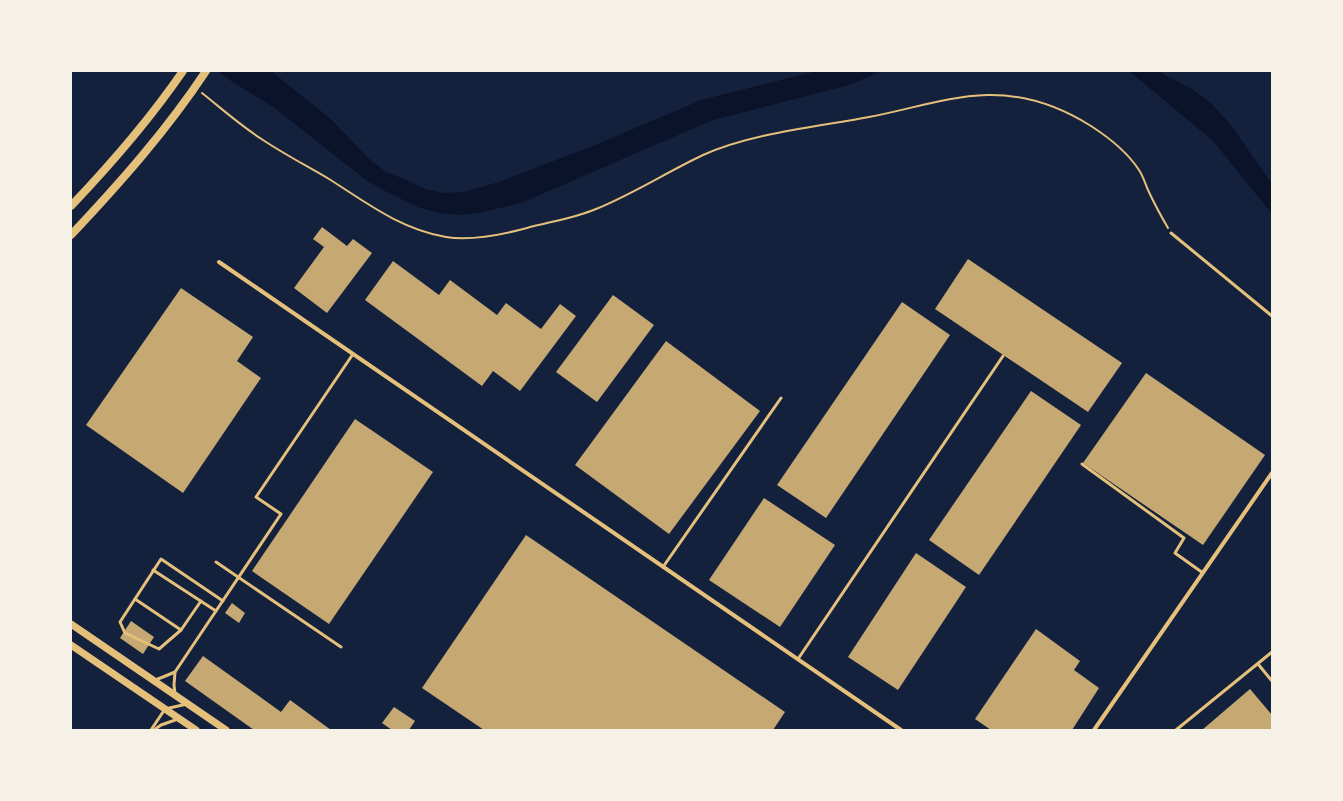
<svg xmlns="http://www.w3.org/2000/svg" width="1343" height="801" font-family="'Asap Condensed',sans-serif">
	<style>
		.water { fill: #0b132b }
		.building { fill: #c6a872 }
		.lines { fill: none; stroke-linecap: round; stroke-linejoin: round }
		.path { stroke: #e5c07b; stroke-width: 2 }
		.service { stroke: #e5c07b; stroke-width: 3 }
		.minor { stroke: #e5c07b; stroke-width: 4 }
		.tertiary { stroke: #e5c07b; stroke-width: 7 }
		.secondary { stroke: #e5c07b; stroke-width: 8 }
	</style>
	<rect width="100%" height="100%" fill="#14213d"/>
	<g class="water">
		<path d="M218,71h53l60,48 37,39 18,14 21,8 18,9 20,4 18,-1 36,-10 101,-39 101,-43 116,-29h65l-33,14 -136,35 -192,83 -38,9 -22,3 -22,-2 -22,-6 -32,-16 -19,-11 -93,-73 -42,-26z"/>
		<path d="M1129,71h31l5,4 27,14 19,14 20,22 41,59v30l-59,-73z"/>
	</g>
	<g class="building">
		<path d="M322,227l25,19 6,-7 19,14 -45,60 -33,-25 30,-41 -11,-8z"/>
		<path d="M968,259l154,104 -34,49 -153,-103z"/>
		<path d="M393,261l46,34 11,-15 47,35 9,-12 35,26 19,-25 16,12 -56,75 -27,-20 -11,15 -117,-86z"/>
		<path d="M181,288l72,49 -16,24 24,17 -78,115 -97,-68z"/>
		<path d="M613,295l41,30 -57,77 -41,-30z"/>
		<path d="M902,302l48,33 -124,183 -49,-33z"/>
		<path d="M666,341l94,70 -91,123 -94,-69z"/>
		<path d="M1146,373l119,82 -62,90 -120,-82z"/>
		<path d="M1031,391l50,34 -102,150 -50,-35z"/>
		<path d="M355,419l78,53 -104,152 -77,-53z"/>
		<path d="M764,498l71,47 -55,82 -71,-47z"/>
		<path d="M526,535l259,177 -12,18h-289l-62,-42z"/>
		<path d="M916,553l50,34 -68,103 -50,-33z"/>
		<path d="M232,603l13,10 -6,10 -14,-10z"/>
		<path d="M131,621l23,16 -11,17 -23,-16z"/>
		<path d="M1036,629l44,32 -6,9 25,18 -27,42h-81l-16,-11z"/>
		<path d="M203,656l78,56 9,-12 41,30h-77l-69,-49z"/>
		<path d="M1250,689l22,26v15h-70z"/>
		<path d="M394,707l21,14 -6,9h-17l-10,-7z"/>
	</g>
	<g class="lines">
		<path class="path" d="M202,93c20,16 39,33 61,47 21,14 44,26 66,39 38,24 71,50 117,58 26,4 55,-2 81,-9 22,-6 48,-10 69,-19 37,-15 71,-37 107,-54 49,-22 113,-28 166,-38 38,-7 80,-21 118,-22 38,-1 72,11 104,31 17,11 37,27 48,44 4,6 6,13 9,20 6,13 13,26 20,38"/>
		<g class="service">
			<path d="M1171,233l101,83"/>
			<path d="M1082,464l102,74 -9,15 28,20"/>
			<path d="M216,562l125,85"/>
			<path d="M663,567l118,-169"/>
			<path d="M153,570l63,41"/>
			<path d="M135,599l46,31"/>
			<path d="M201,601l-20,29 -22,19 -34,-16 -5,-11 41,-63 62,42"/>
			<path d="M798,659l205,-303"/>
			<path d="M1258,664l14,17"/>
			<path d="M175,672l-1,13 1,9"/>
			<path d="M155,680l8,-3 12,-5 106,-158 -25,-17 97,-143"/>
			<path d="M151,730l14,-21 22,-5"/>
			<path d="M154,730l7,-5 17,-6"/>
			<path d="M1176,730l96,-78"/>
		</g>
		<g class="minor">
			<path d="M219,262l682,468"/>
			<path d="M1094,730l178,-257"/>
		</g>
		<g class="tertiary">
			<path d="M71,624l155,106"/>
			<path d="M71,645l125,85"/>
		</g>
		<g class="secondary">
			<path d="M71,206c40,-42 79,-87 112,-135"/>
			<path d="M71,235c49,-52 96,-105 135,-164"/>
		</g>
	</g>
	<rect width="1343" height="801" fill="none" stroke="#f6f1e7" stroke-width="144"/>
</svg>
